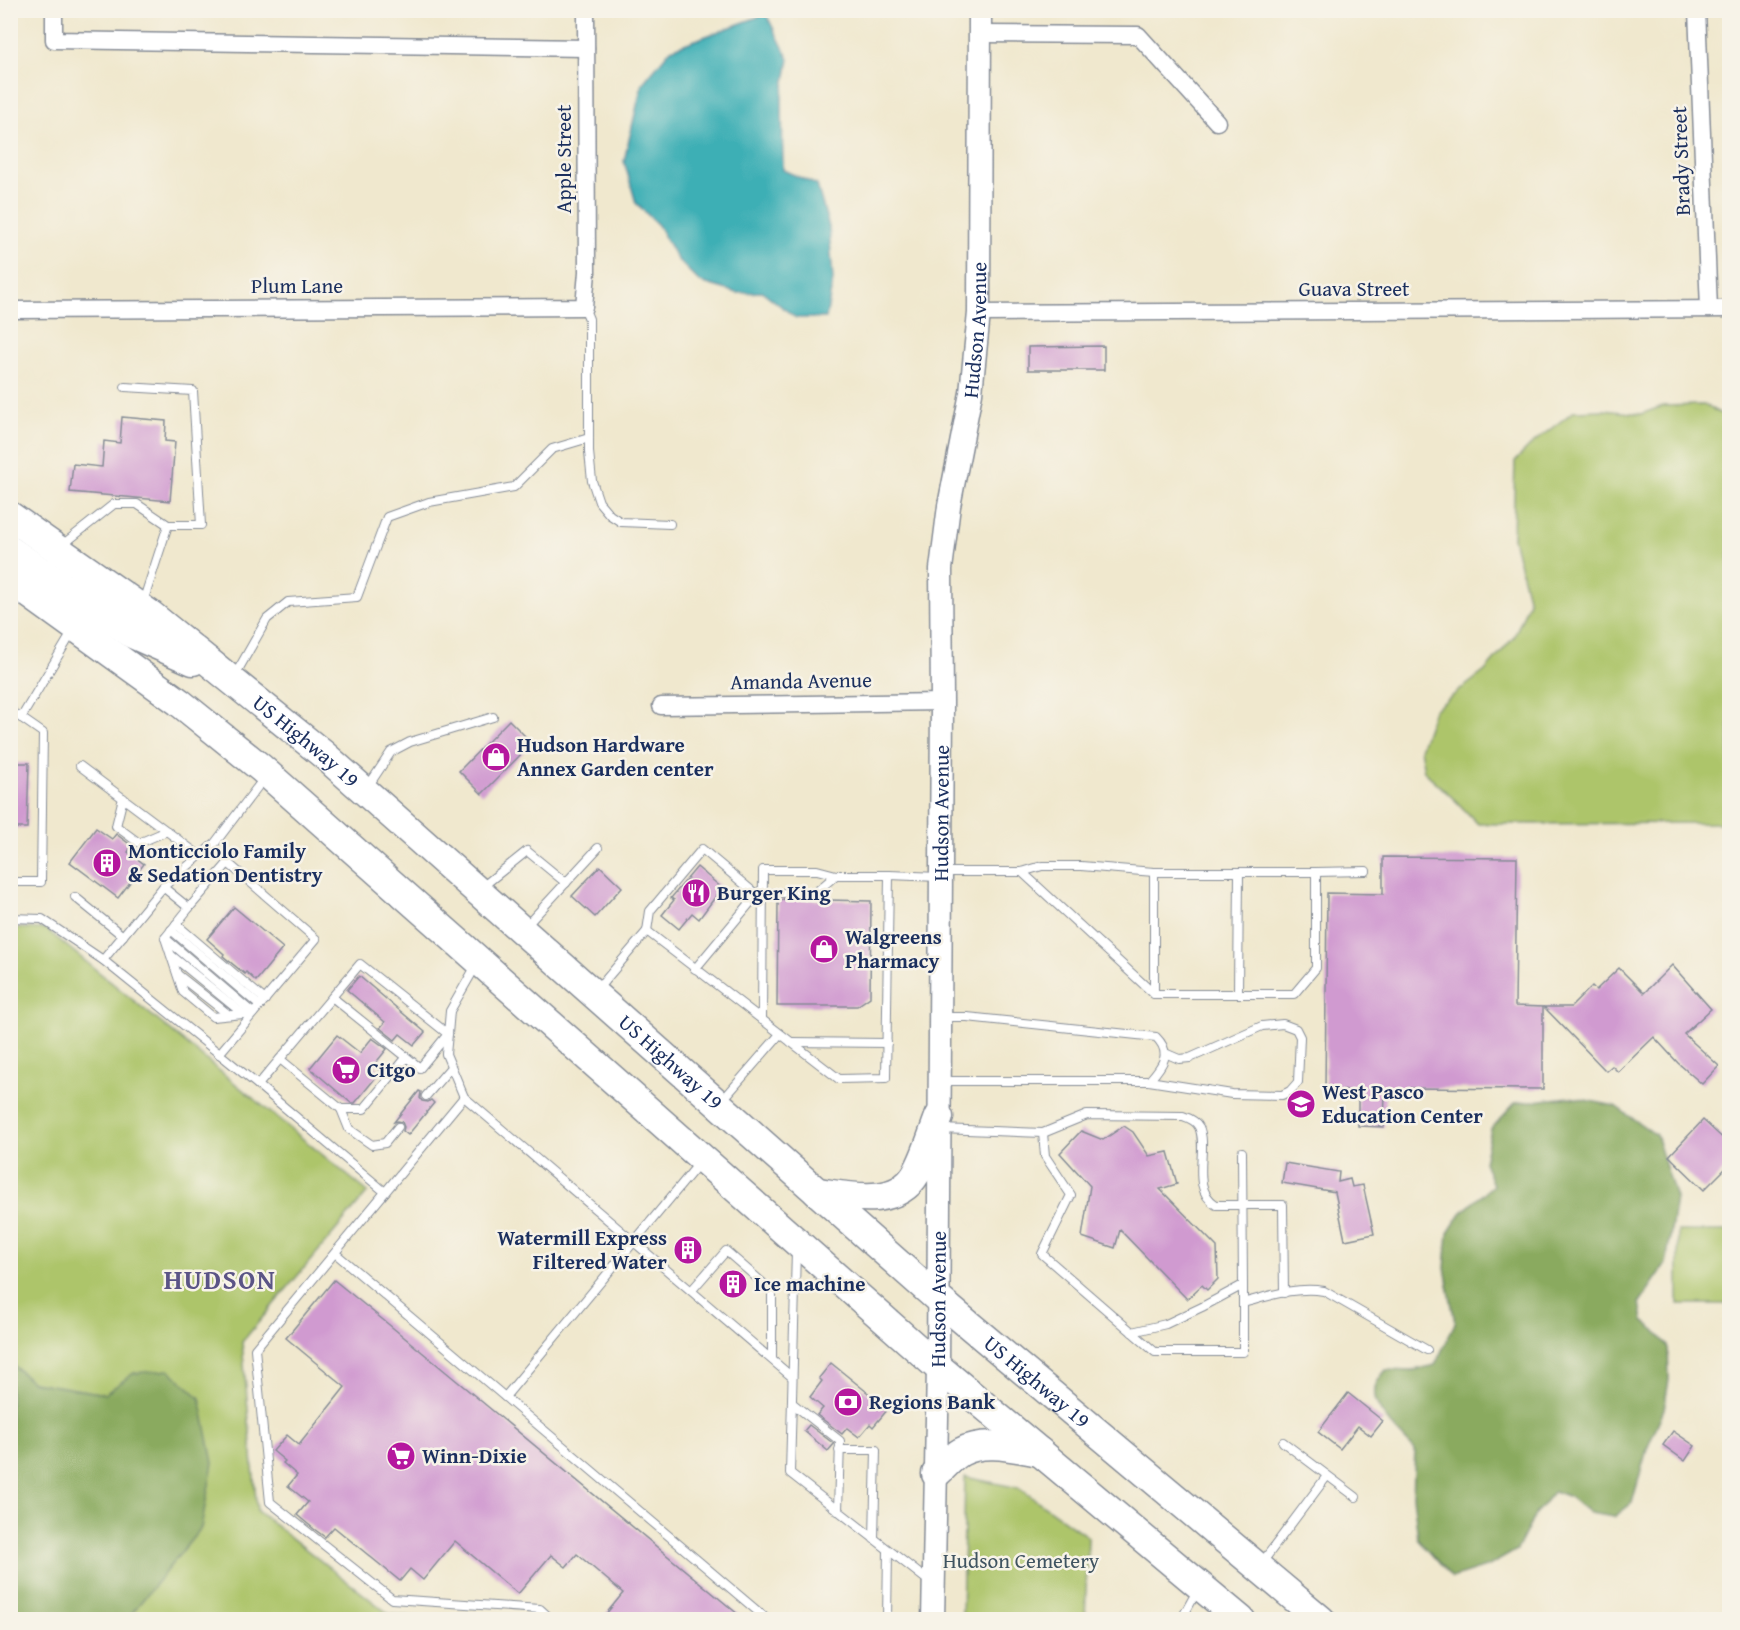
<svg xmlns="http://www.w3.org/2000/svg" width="1740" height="1630" font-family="'Gentium Book Plus',serif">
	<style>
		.green { fill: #adc56a; stroke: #647a64; stroke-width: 1.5 }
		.forest { fill: #8aaa5e; stroke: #526c5e; stroke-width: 1.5 }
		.water { fill: #3eafb5; stroke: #2c6f8a; stroke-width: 1.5 }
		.building { fill: #d09ad0 }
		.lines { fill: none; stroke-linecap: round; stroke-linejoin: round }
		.lane-casing { stroke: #868c96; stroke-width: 10 }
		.street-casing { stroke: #868c96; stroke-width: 19 }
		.secondary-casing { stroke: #868c96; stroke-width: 25 }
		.highway-casing { stroke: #868c96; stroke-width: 31 }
		.lane { stroke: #fff; stroke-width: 8 }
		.street { stroke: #fff; stroke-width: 16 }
		.secondary { stroke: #fff; stroke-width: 22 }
		.highway { stroke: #fff; stroke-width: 28 }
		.labels { text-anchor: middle; stroke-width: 5; stroke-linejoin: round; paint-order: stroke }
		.street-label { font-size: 21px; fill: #1b2f5e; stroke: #f7f3e8 }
		.poi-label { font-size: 21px; font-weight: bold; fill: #1b2f5e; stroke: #f7f3e8; text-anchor: start }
		.park-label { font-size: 21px; fill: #405461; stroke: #f7f3e8 }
		.district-label { font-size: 27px; font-weight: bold; letter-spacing: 1.5px; fill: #5a5486; stroke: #f7f3e8 }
	</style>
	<rect width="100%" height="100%" fill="#f7f3e8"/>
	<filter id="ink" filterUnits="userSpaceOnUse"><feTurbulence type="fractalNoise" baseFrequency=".0167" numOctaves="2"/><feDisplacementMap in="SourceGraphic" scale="12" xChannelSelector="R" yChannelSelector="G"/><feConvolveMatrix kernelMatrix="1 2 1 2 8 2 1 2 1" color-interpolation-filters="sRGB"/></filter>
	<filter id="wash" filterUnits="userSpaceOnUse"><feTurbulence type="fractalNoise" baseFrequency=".008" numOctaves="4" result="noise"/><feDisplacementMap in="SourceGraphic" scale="24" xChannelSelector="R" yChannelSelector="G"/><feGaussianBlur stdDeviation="1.35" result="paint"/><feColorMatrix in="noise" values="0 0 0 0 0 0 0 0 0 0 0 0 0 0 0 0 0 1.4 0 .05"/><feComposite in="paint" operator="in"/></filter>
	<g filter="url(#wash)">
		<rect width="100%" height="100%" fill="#f0e8ce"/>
		<g class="green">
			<path d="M1704,405l25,13v405l-251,1 -21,-22 -33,-31 -4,-22 14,-39 51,-39 29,-34 15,-35 -16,-64 2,-77 19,-19 40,-31 30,-1 37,4 22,-8z"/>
			<path d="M11,928l35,1 322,263 -126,150 15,169 132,103 41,5h-303l74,-91 -67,-155 -29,21 -73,-12 -21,-19z"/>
			<rect x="1678" y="1231" width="51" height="73"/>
			<path d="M965,1477l54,11 69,49 -3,82h-123z"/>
		</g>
		<g class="forest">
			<path d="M1570,1097l45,9 41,29 20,63 -10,66 -26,38 3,19 12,9 13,16 1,34 -5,29 -17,40 -15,54 -18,14 -24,-4 -20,-16 -16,-6 -18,22 -19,37 -28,16 -37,12 -34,-39 -5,-43 2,-46c-14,-16 -50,-44 -38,-68 2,-4 6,-8 9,-12l24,1 25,-6 20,-42 -10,-55 3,-35 13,-20 32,-28 -9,-23 7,-33 24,-26z"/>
			<path d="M10,1363l22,19 73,12 29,-21 35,-3 31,28 13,65 -12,65 -74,91h-116z"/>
		</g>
		<path class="water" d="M766,14l23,45 -7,39 1,72 34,15 12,42 4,53 -7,38h-30l-33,-26 -26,1 -37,-11 -23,-23 -19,-34 -22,-22 -12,-42 18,-77 29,-35z"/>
		<g id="blocks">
			<g class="building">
				<path d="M1104,346v24h-76v-23z"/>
				<path d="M122,417l44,4 -1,20 10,1 -5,59 -100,-9 3,-28 29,3 2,-26 16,2z"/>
				<path d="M509,720l23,23 -50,51 -23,-23z"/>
				<path d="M10,763h19l-2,65h-17z"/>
				<path d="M96,828l16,11 4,-5 16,12 -4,6 16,12 -26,34 -48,-36z"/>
				<path d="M1383,857l134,1 -2,148 28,1v82l-134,-1v3h-24l-1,36 -26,-1v-35l-33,-1 2,-197 56,1z"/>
				<path d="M600,866l22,21 -27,30 -23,-21z"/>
				<path d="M697,867l25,21 -23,31 -7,-6 -13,16 -17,-14 12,-15 -3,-2z"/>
				<path d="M784,899l87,2 -1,96 -13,9h-80l1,-105z"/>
				<path d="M234,907l49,41 -27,33 -10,-9 -1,2 -22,-18 1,-2 -17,-15z"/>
				<path d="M1672,965l39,44 -27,25 35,32 -17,18 -24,-21 -24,-26 -36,35 -6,-6 -6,5 -62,-64h27l21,-21 4,4 23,-22 25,25z"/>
				<path d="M359,976l66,56 -11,13 -14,-11 -5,6 -15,-12 5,-6 -38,-32z"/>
				<path d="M337,1035l23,18 12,-15 15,11 -13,16 7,6 -26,32h-4l-41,-35z"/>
				<path d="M419,1091l2,1 -1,6 2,3 6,1 3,-2 3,3 -26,32 -5,-4 1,-4 -2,-5 -4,-1 -4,1z"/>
				<path d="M1703,1120l27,25v19l-26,26 -35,-34z"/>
				<path d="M1124,1126l9,6 16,24 19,-4 9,32 -17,5 57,58 1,32 -11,11 -5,-5 -15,14 -67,-69 -5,18 -33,-11 8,-51 -30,-33 21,-22 22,9z"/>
				<path d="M1285,1163l54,9 -1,10 12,-3 2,8 11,-2 11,49 -29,6 -10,-48 -53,-9z"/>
				<path d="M334,1280l59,48 352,292h-144l22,-27 -46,-39 -11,13 -15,-12 -33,39 -63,-53 -32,39 -13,-11 -10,12 -66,-54 -9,10 -11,-8 -17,-14 11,-13 -20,-16 9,-11 -14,-12 2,-2 -12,-10 14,-16 12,10 46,-58 -59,-49z"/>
				<path d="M831,1363l57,46 -15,18 -3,-3 -11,13 -12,-9 -5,6 -25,-19 6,-7 -13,-11 12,-16 -3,-3z"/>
				<path d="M1348,1393l35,28 -12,15 -13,-10 -18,23 -22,-17z"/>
				<path d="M809,1425l25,19 -6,7 -24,-20z"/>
				<path d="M1673,1431l22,15 -10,15 -22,-16z"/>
			</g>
		</g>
	</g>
	<g filter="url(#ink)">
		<use href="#blocks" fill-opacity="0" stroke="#868c96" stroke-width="1.5"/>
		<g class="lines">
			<g class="lane-casing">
				<g id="lane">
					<path d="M584,307l5,12v133l3,29 7,21 11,13 11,7 49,2"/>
					<path d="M125,387l68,4 8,134h-33l-25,77"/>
					<path d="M61,546l53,-42h23l31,21"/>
					<path d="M234,677l33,-58 21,-17 69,-5 30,-80 42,-15 85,-15 38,-38 37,-11"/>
					<path d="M10,710l33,23 -2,149h-31"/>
					<path d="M21,718l52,-87"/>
					<path d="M80,766l120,90"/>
					<path d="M367,788l24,-36 19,-10 83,-25"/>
					<path d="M123,798l-7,28 23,17 28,-12"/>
					<path d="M943,872h79l20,-6h39l73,6h162v96l-22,26h-140l-132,-122"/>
					<path d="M1154,872v122"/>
					<path d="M1316,872l50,-1"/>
					<path d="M163,887l26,21 39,-45 88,76 -97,115"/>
					<path d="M482,887l45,-36 39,32"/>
					<path d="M763,893h52l21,-18"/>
					<path d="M75,897l48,39"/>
					<path d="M189,908l-24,30 18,54 30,25 40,-4"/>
					<path d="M10,918l32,1 61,41 155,125 127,107"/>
					<path d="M176,924l89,76"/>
					<path d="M524,928l74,-80"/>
					<path d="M171,930l89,76"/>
					<path d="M647,931l3,-20 52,-62 55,46"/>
					<path d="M165,938l88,75"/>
					<path d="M171,955l72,59"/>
					<path d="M103,960l60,-73 52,-44 50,-66"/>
					<path d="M477,964l-27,47 -2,23 -2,20 18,43 328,280"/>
					<path d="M695,969l65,-78"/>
					<path d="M178,975l51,40"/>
					<path d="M596,991l51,-60 192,148 47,-1 3,-203 50,2"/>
					<path d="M1238,994l1,-122"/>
					<path d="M940,1017h27l189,20c17,17 6,29 -7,44"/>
					<path d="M762,1020l1,-150h54l19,5h53"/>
					<path d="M791,1042l96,1"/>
					<path d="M280,1059l61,50h23l42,-51"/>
					<path d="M940,1081h209l83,13 50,1 8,-4 8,-9 2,-45 -4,-8 -13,-5 -21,2 -72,32 -11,1 -14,-6"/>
					<path d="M258,1085l102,-121 88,70 -28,34 -88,-71"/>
					<path d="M426,1096l25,-29"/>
					<path d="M464,1097l-209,252 15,153 122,97 148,10 12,11"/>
					<path d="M721,1102l59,-68"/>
					<path d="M341,1109l8,20 23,16 13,-2 13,-16"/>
					<path d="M940,1129l103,4 44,-18 96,1c6,2 13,5 16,11 10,22 -10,61 17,78h67l1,88"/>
					<path d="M1043,1133l2,23 26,39 -29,59 113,98h88v-67"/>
					<path d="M796,1251l-6,222 141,110"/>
					<path d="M335,1253l433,367"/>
					<path d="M692,1290l34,-39 46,40v68"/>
					<path d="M1243,1303c26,-7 54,-17 81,-12l103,59"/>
					<path d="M1132,1332l34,-8 36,-17 41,-22 -1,-133"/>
					<path d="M505,1397l196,-236"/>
					<path d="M792,1403l48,38 -2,70"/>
					<path d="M1283,1442l73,55"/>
					<path d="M839,1450h37l-2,89"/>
					<path d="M1261,1564l66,-88"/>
					<path d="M887,1620l1,-70"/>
					<path d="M1181,1620l16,-29"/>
				</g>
			</g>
			<g class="street-casing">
				<g id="street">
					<path d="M54,10v30l532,8"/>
					<path d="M1697,10l12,299"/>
					<path d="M979,34l159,1 79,87"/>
					<path d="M10,310l574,-3 3,-35 -1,-262"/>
					<path d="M979,313l751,-4"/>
					<path d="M661,706l281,-4"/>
				</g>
			</g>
			<g class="secondary-casing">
				<g id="secondary">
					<path id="s1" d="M933,1620l5,-253 4,-665 -1,-133 8,-63 22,-113 8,-80 1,-303"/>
				</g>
			</g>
			<g class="highway-casing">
				<g id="highway">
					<path id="s2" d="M10,516l141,99 173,140 614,544 383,321"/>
					<path d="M10,550l122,84 61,27"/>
					<path d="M10,580l169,122 82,66 677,599 303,253"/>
					<path d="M817,1192c32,4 79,16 99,-18 10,-17 16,-39 23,-57"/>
					<path d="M936,1474c8,-7 16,-17 25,-22 24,-13 54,-4 79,0"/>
				</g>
			</g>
			<use href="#lane" class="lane"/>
			<use href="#street" class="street"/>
			<use href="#secondary" class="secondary"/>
			<use href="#highway" class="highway"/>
		</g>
	</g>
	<defs>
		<g id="shop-disc" transform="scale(1.5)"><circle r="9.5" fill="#b5179e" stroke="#f7f3e8"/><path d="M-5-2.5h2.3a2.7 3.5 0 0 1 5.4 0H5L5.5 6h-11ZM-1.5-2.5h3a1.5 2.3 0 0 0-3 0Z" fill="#fff"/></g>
		<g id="building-disc" transform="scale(1.5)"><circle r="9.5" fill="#b5179e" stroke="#f7f3e8"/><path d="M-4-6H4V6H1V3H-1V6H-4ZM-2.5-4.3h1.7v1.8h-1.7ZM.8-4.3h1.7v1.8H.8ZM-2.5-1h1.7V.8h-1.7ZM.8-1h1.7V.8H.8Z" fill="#fff"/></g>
		<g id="restaurant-disc" transform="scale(1.5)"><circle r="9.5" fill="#b5179e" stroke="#f7f3e8"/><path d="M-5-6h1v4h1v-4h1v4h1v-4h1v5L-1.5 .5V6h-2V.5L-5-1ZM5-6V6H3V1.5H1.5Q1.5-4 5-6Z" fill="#fff"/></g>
		<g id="supermarket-disc" transform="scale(1.5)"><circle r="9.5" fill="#b5179e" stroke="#f7f3e8"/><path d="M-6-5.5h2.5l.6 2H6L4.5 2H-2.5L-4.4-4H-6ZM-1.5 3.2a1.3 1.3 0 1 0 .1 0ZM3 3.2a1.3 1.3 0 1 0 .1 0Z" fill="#fff"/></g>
		<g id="school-disc" transform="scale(1.5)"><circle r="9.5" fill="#b5179e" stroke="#f7f3e8"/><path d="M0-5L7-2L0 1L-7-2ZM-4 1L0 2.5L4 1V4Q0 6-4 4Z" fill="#fff"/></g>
		<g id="bank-disc" transform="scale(1.5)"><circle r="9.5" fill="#b5179e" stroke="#f7f3e8"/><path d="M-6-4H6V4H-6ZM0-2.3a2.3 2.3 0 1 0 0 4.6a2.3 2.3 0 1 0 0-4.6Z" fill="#fff"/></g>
	</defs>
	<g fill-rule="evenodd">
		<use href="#shop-disc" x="496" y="757"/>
		<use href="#building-disc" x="107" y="863"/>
		<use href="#restaurant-disc" x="696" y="893"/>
		<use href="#shop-disc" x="824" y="949"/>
		<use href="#supermarket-disc" x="346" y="1070"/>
		<use href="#school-disc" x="1301" y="1104"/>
		<use href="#building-disc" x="688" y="1250"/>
		<use href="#building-disc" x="733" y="1284"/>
		<use href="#bank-disc" x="848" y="1402"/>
		<use href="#supermarket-disc" x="401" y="1456"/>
	</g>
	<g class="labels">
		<g class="street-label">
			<text transform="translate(564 159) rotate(-90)" y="7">Apple Street</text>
			<text transform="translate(1681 161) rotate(-92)" y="7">Brady Street</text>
			<text x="297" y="293">Plum Lane</text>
			<text x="1354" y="296">Guava Street</text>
			<text dy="7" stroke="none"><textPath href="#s1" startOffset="1293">Hudson Avenue</textPath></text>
			<text transform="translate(801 681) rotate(-1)" y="7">Amanda Avenue</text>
			<text dy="7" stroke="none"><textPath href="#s2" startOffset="372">US Highway 19</textPath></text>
			<text dy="7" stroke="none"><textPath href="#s1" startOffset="807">Hudson Avenue</textPath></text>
			<text dy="7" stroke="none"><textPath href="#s2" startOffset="858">US Highway 19</textPath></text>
			<text dy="7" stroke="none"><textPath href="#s1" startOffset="321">Hudson Avenue</textPath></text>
			<text dy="7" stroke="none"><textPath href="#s2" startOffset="1344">US Highway 19</textPath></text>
		</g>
		<g class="poi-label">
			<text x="517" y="752">Hudson Hardware<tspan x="517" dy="24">Annex Garden center</tspan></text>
			<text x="128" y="858">Monticciolo Family<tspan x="128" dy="24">&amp; Sedation Dentistry</tspan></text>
			<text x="717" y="900">Burger King</text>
			<text x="845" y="944">Walgreens<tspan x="845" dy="24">Pharmacy</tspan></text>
			<text x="367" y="1077">Citgo</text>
			<text x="1322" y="1099">West Pasco<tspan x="1322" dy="24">Education Center</tspan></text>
			<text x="667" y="1245" text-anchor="end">Watermill Express<tspan x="667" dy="24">Filtered Water</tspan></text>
			<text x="754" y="1291">Ice machine</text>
			<text x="869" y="1409">Regions Bank</text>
			<text x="422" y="1463">Winn-Dixie</text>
		</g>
		<g class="park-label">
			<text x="1021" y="1568">Hudson Cemetery</text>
		</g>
		<g class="district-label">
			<text x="220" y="1289">HUDSON</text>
		</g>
	</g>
	<rect width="1740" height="1630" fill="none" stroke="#f7f3e8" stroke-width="36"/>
</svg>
